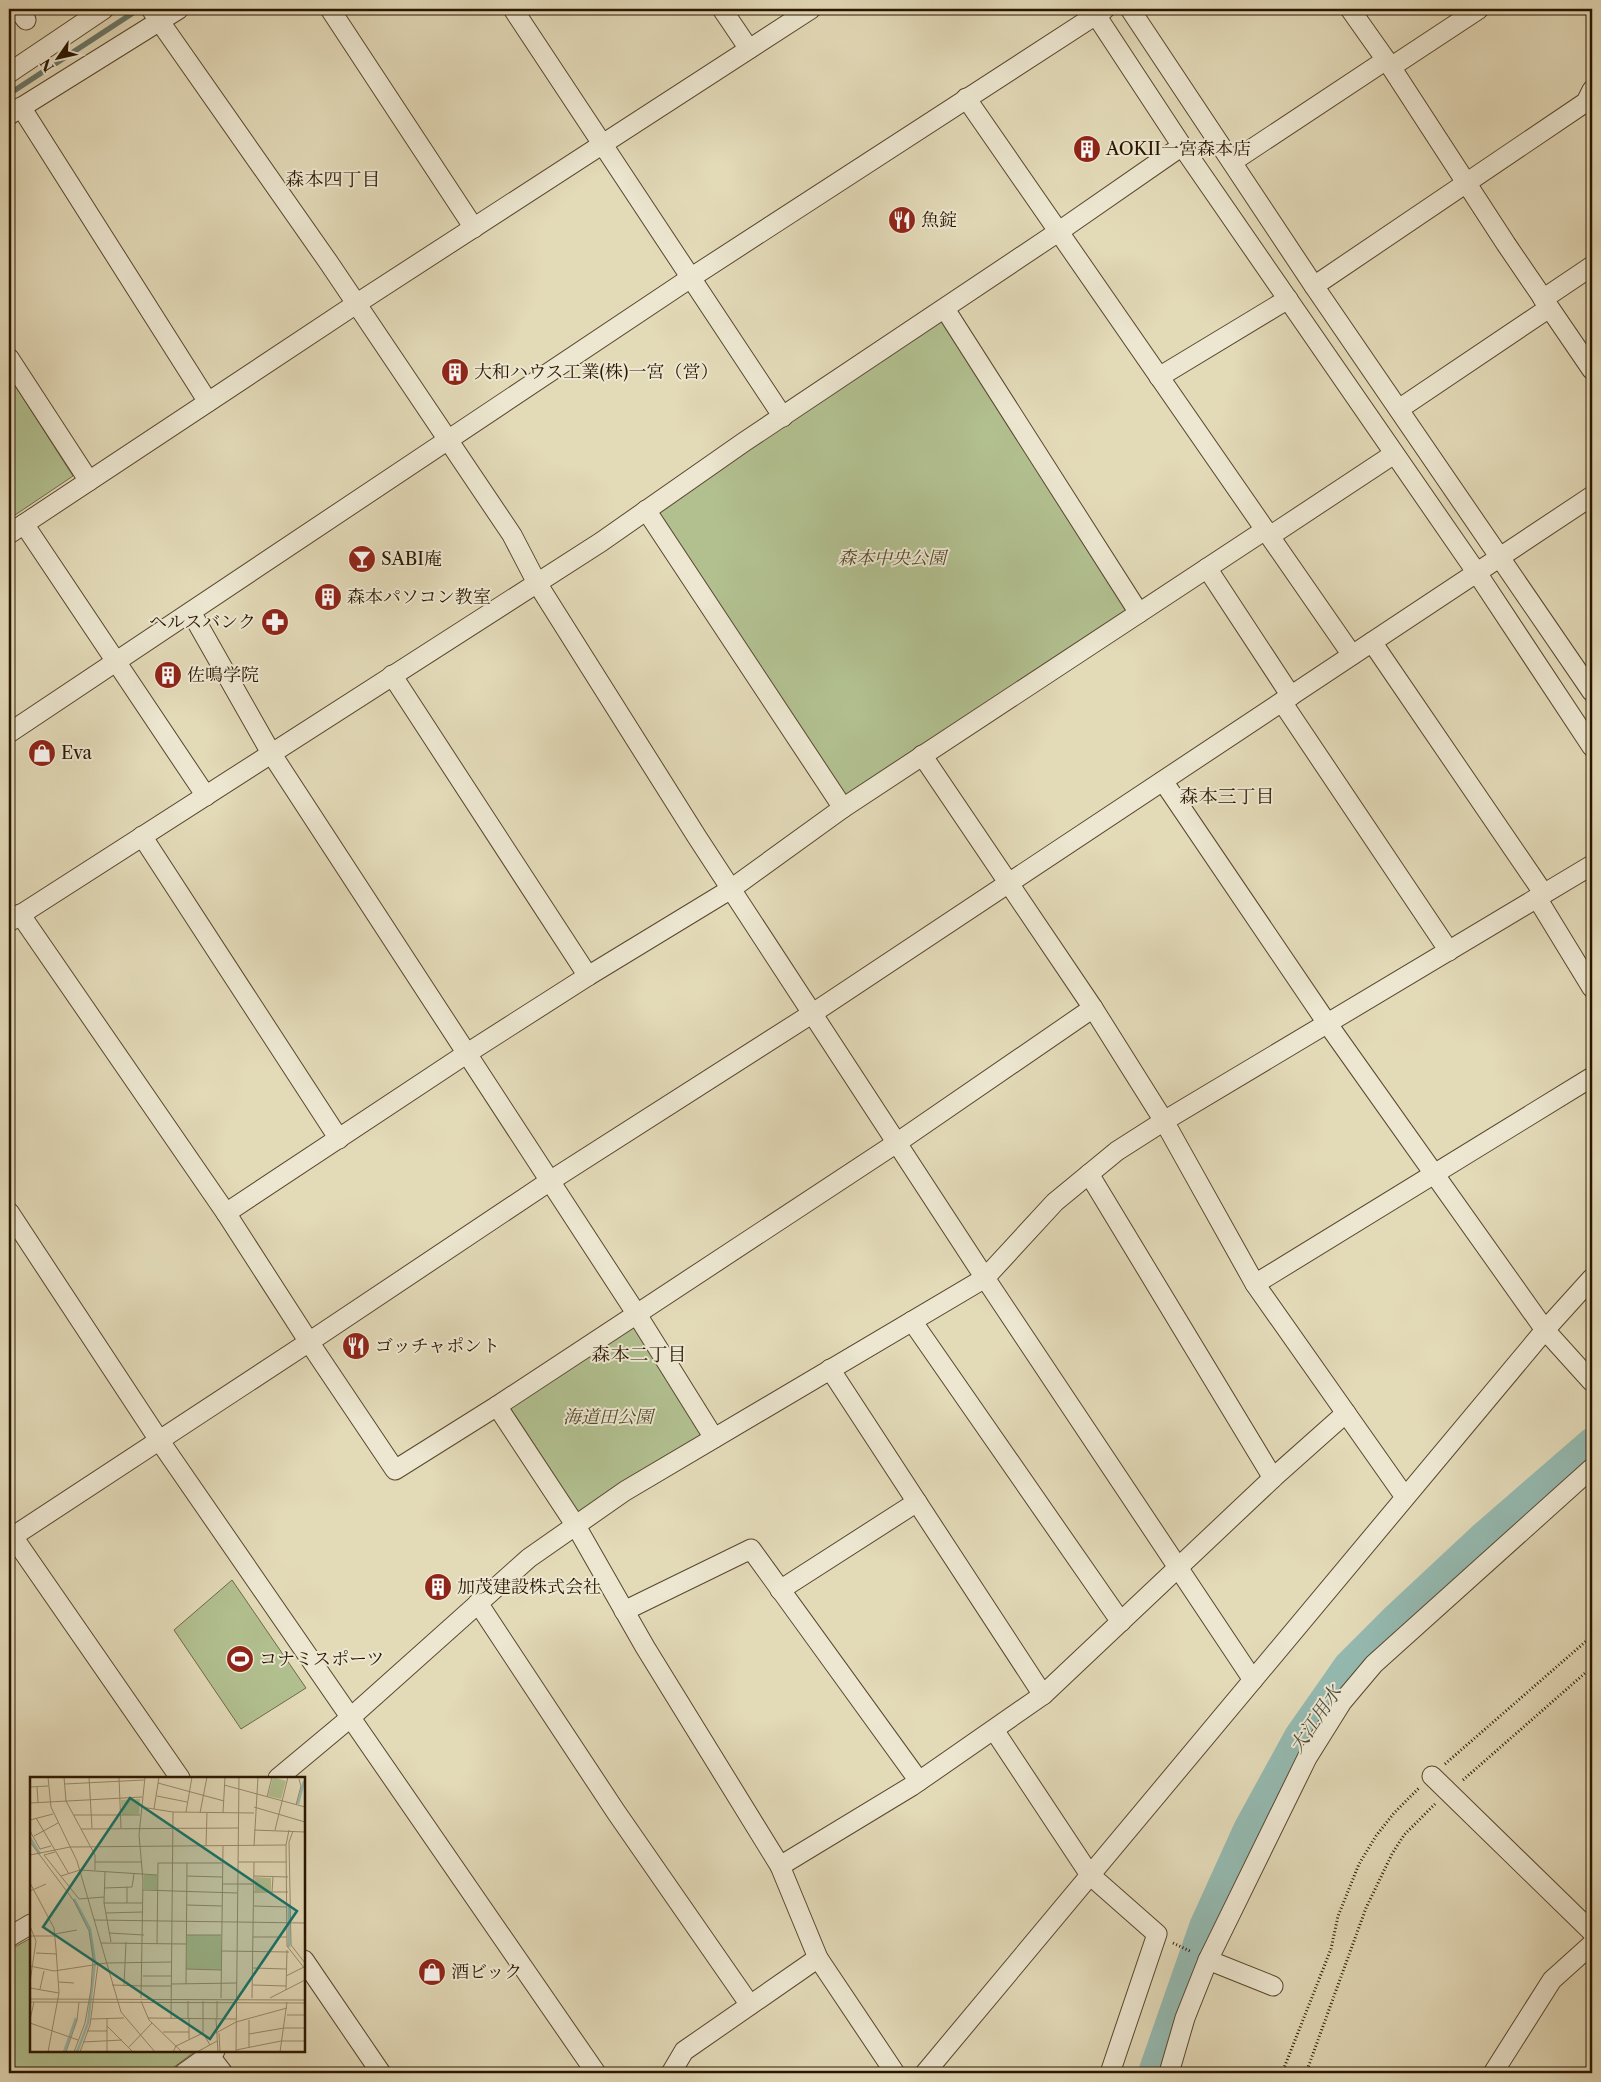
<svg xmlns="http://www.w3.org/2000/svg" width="1601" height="2082" font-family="'Libre Caslon Text','Noto Serif JP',serif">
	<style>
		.green { fill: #b2c090; stroke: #6e6b48 }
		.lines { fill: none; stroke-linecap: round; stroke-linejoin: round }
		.stream { stroke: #6a786a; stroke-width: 5.5 }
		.river { stroke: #95bab1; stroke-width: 34 }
		.minor-casing { stroke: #58472e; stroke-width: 21 }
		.path { stroke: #2a1600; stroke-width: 3; stroke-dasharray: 1 2.5; stroke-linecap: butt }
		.minor { stroke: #ede7d1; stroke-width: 19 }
		.labels { text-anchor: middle; stroke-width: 4; stroke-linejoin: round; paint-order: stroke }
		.poi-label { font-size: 18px; fill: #2a1600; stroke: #ede7d1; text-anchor: start }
		.park-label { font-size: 18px; font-style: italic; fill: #53492b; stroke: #ede7d1 }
		.neighbourhood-label { font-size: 19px; fill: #2a1600; stroke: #ede7d1 }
		.water-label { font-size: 19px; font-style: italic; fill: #4f4f3e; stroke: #ede7d1 }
		.inset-river { fill: none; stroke: #95bab1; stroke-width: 2.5 }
		.inset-road { fill: none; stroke: #998c6e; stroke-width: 1 }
		.view { fill: #0f766e; fill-opacity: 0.15; stroke: #0f766e; stroke-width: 2.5 }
		.inset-edge { fill: none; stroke: #2a1600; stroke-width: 2.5 }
	</style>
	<rect width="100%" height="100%" fill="#e3dab8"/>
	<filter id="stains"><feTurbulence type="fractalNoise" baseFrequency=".004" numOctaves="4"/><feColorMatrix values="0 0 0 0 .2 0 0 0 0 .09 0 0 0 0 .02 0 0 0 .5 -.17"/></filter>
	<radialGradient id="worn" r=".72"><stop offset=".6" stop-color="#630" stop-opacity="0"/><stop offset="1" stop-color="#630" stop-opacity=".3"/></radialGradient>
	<g class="green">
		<path d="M945,309l194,304 -301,188 -192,-291z"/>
		<path d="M9,376l64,100 -64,43z"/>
		<path d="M631,1321l71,115 -126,78 -69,-107z"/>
		<path d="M232,1580l74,108 -65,41 -67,-99z"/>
		<path d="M31,1938v113h160l2,2 -27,20h-155l-2,-3v-120z"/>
	</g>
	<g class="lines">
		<path class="stream" d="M9,94l130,-85"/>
		<path class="river" d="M1155,2073l51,-146 44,-97 51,-93 49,-70 46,-46 90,-84 106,-92"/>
		<g class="minor-casing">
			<g id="minor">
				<path d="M18,9l8,11"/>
				<path d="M151,9l178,254 183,272 25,48 160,254 288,441 268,402"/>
				<path d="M330,9l144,219"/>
				<path d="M513,9l270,408"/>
				<path d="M722,9l27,40"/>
				<path d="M1092,9l90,137 295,427 115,174"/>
				<path d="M1130,9l184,277 278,406"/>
				<path d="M1350,9l41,58 115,177 86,126"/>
				<path d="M1391,67l88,-58"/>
				<path d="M9,73l95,-64"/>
				<path d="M966,98l386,557"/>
				<path d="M21,107l187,295"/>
				<path d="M9,115l170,-106"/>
				<path d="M1232,162l154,-102"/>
				<path d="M1314,286l272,-184 6,-12"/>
				<path d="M1543,299l49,-33"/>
				<path d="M945,309l194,304"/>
				<path d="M9,358l80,123"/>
				<path d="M1159,377l129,-78"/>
				<path d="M1399,409l150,-101"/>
				<path d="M646,510l197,298"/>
				<path d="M24,524l182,272"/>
				<path d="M9,534l347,-230 455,-295"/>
				<path d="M1270,536l124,-82"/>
				<path d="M1207,568l84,128"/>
				<path d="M191,612l80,141 365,560 78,125"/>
				<path d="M1372,642l172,252"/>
				<path d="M392,675l196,301"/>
				<path d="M1282,702l167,249"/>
				<path d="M9,733l683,-456 413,-268"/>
				<path d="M922,755l171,253 71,113 91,163 150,213"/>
				<path d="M1163,781l164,242 218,307 47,52"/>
				<path d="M142,836l197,303"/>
				<path d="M1537,898l55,90"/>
				<path d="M20,914l206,299 83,129 86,128 102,-64 401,-264 195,-134"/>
				<path d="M9,922l592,-380 143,-100 314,-210 124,-86"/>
				<path d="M1089,1174l184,304"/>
				<path d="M9,1212l150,228 437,633"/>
				<path d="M226,1213l240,-159 122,-78 143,-87 112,-81 422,-278"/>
				<path d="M1255,1284l337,-207"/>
				<path d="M912,1321l209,301"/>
				<path d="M830,1369l213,326"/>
				<path d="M497,1406l79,120 69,121 135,219 38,92 77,115"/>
				<path d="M9,1531l171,247"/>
				<path d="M9,1539l300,-197 241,-161 263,-168 779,-517"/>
				<path d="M780,1590l137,-88"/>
				<path d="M478,1603l138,209 134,193"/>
				<path d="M624,1611l127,-62 168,232"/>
				<path d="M994,1730l96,145 67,59 -47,139"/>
				<path d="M1432,1776l160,156"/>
				<path d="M278,1778l72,-60 179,-160 96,-67 360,-213 70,-76 62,-51 47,-30 428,-256"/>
				<path d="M780,1866l132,-80 131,-91 230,-217 73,-65"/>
				<path d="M9,1937l22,-13"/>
				<path d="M304,1960l77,113"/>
				<path d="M1208,1960l65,26"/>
				<path d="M206,2051l17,22"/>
				<path d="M184,2073l31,-22"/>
				<path d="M671,2073l13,-22 134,-93"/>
				<path d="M925,2073l620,-743 47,-52"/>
				<path d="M1169,2073l16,-55 23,-58 99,-202 35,-56 32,-38 218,-196"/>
				<path d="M1493,2073l59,-93 40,-36"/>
			</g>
		</g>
		<g class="path">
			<path d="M1445,1764l147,-128"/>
			<path d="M1463,1780l129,-113"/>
			<path d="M1173,1943l19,9"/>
			<path d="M1282,2073l49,-124 7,-33 21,-52 17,-28 18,-23 26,-26"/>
			<path d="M1306,2073l60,-165 26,-54 12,-19 31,-31"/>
		</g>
		<use href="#minor" class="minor"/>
	</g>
	<defs>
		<g id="building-disc" transform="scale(1.4375)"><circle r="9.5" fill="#8f2418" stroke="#ede7d1"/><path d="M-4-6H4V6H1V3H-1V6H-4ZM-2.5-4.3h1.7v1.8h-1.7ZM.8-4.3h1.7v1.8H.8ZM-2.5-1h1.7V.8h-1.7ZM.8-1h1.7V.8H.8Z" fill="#fff"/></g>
		<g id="restaurant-disc" transform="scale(1.4375)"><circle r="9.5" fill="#8f2418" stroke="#ede7d1"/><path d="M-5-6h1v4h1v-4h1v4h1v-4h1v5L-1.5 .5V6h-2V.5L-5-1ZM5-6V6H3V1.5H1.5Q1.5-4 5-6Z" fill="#fff"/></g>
		<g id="bar-disc" transform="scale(1.4375)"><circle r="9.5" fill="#8f2418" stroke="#ede7d1"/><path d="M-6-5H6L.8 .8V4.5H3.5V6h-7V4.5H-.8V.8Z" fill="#fff"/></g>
		<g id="pharmacy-disc" transform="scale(1.4375)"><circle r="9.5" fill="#8f2418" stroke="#ede7d1"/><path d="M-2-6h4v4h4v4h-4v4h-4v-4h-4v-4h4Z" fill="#fff"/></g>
		<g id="shop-disc" transform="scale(1.4375)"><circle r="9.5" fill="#8f2418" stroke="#ede7d1"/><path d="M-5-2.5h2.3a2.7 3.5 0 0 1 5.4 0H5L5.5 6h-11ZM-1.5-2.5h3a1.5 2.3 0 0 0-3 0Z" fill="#fff"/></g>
		<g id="stadium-disc" transform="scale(1.4375)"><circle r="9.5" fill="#8f2418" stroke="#ede7d1"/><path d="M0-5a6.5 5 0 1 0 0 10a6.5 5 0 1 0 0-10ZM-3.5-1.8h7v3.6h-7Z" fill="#fff"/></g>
	</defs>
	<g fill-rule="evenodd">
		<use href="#building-disc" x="1087" y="149"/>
		<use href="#restaurant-disc" x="902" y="220"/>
		<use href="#building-disc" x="455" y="372"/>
		<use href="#bar-disc" x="362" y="559"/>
		<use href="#building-disc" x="328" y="597"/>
		<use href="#pharmacy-disc" x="275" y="622"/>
		<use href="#building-disc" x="168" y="675"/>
		<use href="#shop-disc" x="42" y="753"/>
		<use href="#restaurant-disc" x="356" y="1346"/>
		<use href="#building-disc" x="438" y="1587"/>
		<use href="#stadium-disc" x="240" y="1659"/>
		<use href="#shop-disc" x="432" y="1972"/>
	</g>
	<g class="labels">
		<g class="poi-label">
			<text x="1106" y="155">AOKII一宮森本店</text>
			<text x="921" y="226">魚錠</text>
			<text x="474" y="378">大和ハウス工業(株)一宮（営）</text>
			<text x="381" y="565">SABI庵</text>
			<text x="347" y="603">森本パソコン教室</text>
			<text x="256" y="628" text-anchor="end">ヘルスバンク</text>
			<text x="187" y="681">佐鳴学院</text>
			<text x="61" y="759">Eva</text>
			<text x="375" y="1352">ゴッチャポント</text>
			<text x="457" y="1593">加茂建設株式会社</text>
			<text x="259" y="1665">コナミスポーツ</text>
			<text x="451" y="1978">酒ビック</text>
		</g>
		<g class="park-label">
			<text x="892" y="564">森本中央公園</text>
			<text x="608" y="1423">海道田公園</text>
		</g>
		<g class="neighbourhood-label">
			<text x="333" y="186">森本四丁目</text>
			<text x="1227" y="803">森本三丁目</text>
			<text x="639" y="1361">森本二丁目</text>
		</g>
		<g class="water-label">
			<text transform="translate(1315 1719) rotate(-56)" y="7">大江用水</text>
		</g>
	</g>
	<g transform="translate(30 1777)">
		<rect width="275" height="275" fill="#e3dab8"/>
		<path d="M243,0l13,4 -5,18 -13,-3zM110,22l-1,15 -17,1 -1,-15zM114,98h13v15l-13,-1zM225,100l16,1v13h-16zM157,158h34v35l-35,-1z" fill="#b2c090"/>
		<path class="inset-river" d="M268,27l6,-23M0,61l10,16M44,122l16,30 5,33 -7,61 -11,29M259,170v-43M34,275l12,-34"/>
		<path class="inset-road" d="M18,0l3,30 26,54 44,151 34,40M34,0l2,24 29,54v15M59,0l3,51M89,0l2,51M128,6l66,18M35,7l79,-4M194,8l81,22M0,10l18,-1M7,10l1,15M127,19l30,6M237,20l5,-20M0,26l112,-6M266,28l5,-19 -2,-7M111,30l32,5 81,1M224,30l51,15M124,32l5,-32M156,35l6,-35M170,36l7,-36M193,36l2,-36M44,38h66M6,41l33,56M0,43l23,-6M51,52l158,-1M224,53l51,2M245,53l13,-53M259,53l-3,15 1,101 18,23M0,54l10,18 11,-3M263,54l-4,11 2,103 14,18M4,59l24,-13M0,65l44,59 15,30 4,27 -2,31 -6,34 -11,29M176,69l1,-33M224,69l4,-69M25,75l-11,3 35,44 25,-2M0,78l40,-8 216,-2M65,85h47M208,85h49M75,95l-1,31 7,39M31,99l19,-6 77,5M157,99l35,1M224,99l34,1M0,106l24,45 2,21 3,44 -11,59M193,107h31M74,111l28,-1 2,-13M113,113l94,3M0,114l16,-7M224,115h34M242,115l1,-15M74,126h38M97,126v-16M157,128l35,1M224,129l33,1M76,136l36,-1M64,143l211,3M0,149l6,15 -6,41M79,156l35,2M25,157l22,-4M156,158h35M0,159h25M223,160h34M71,166l85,1M127,167l1,-81h64M191,174l68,1M6,176l21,1M0,189l24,5 52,-8 65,-1M223,191l33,1M156,192l35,1M113,199h28M256,199l18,-9M29,205l15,1M141,207l66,-1M156,207l1,-121M82,208l30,1M94,208l2,-43M223,208l33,1M112,209h29M0,211l29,5M10,212l4,-18M256,213l1,-40M111,221l2,-118 -4,-45 6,-58M191,221l2,-152M222,221l2,-136M240,221l35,-18M0,222l275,1M111,224l8,19 33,32M158,224v18M173,224v32l7,12M0,225l275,1M257,238h18M77,241v34M118,241l88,1M61,242l33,-1M141,242l2,-207M186,242l2,33M187,242v-18M0,243l4,-18M0,246l48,17M77,249l26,26M57,254h20M133,255h26M186,256l20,-11 51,-14M189,256l1,19M219,257l35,-6h21M159,262v-20M53,265l39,-2M99,270l23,-24M219,270v-27M206,273l45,-9h24M36,275l11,-32 2,-18M50,275l10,-27 8,-61M143,275l3,-6 27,-13M167,275l20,-11M206,275l3,-275M250,275l7,-50"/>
		<path class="view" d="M100,21l167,113 -87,128 -167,-112z"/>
		<rect width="275" height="275" class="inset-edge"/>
	</g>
	<rect width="1601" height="2082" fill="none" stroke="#e3dab8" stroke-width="30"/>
	<rect x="10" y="10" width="1581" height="2062" fill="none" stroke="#2a1600" stroke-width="2.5"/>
	<rect x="15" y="15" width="1571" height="2052" fill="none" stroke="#2a1600"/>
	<g transform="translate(58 58) rotate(236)" stroke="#ede7d1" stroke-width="4" paint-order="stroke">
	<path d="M0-4L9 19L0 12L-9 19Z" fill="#2a1600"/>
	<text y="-8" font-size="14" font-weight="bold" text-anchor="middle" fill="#2a1600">N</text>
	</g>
	<rect width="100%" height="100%" filter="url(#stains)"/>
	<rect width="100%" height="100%" fill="url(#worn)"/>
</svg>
